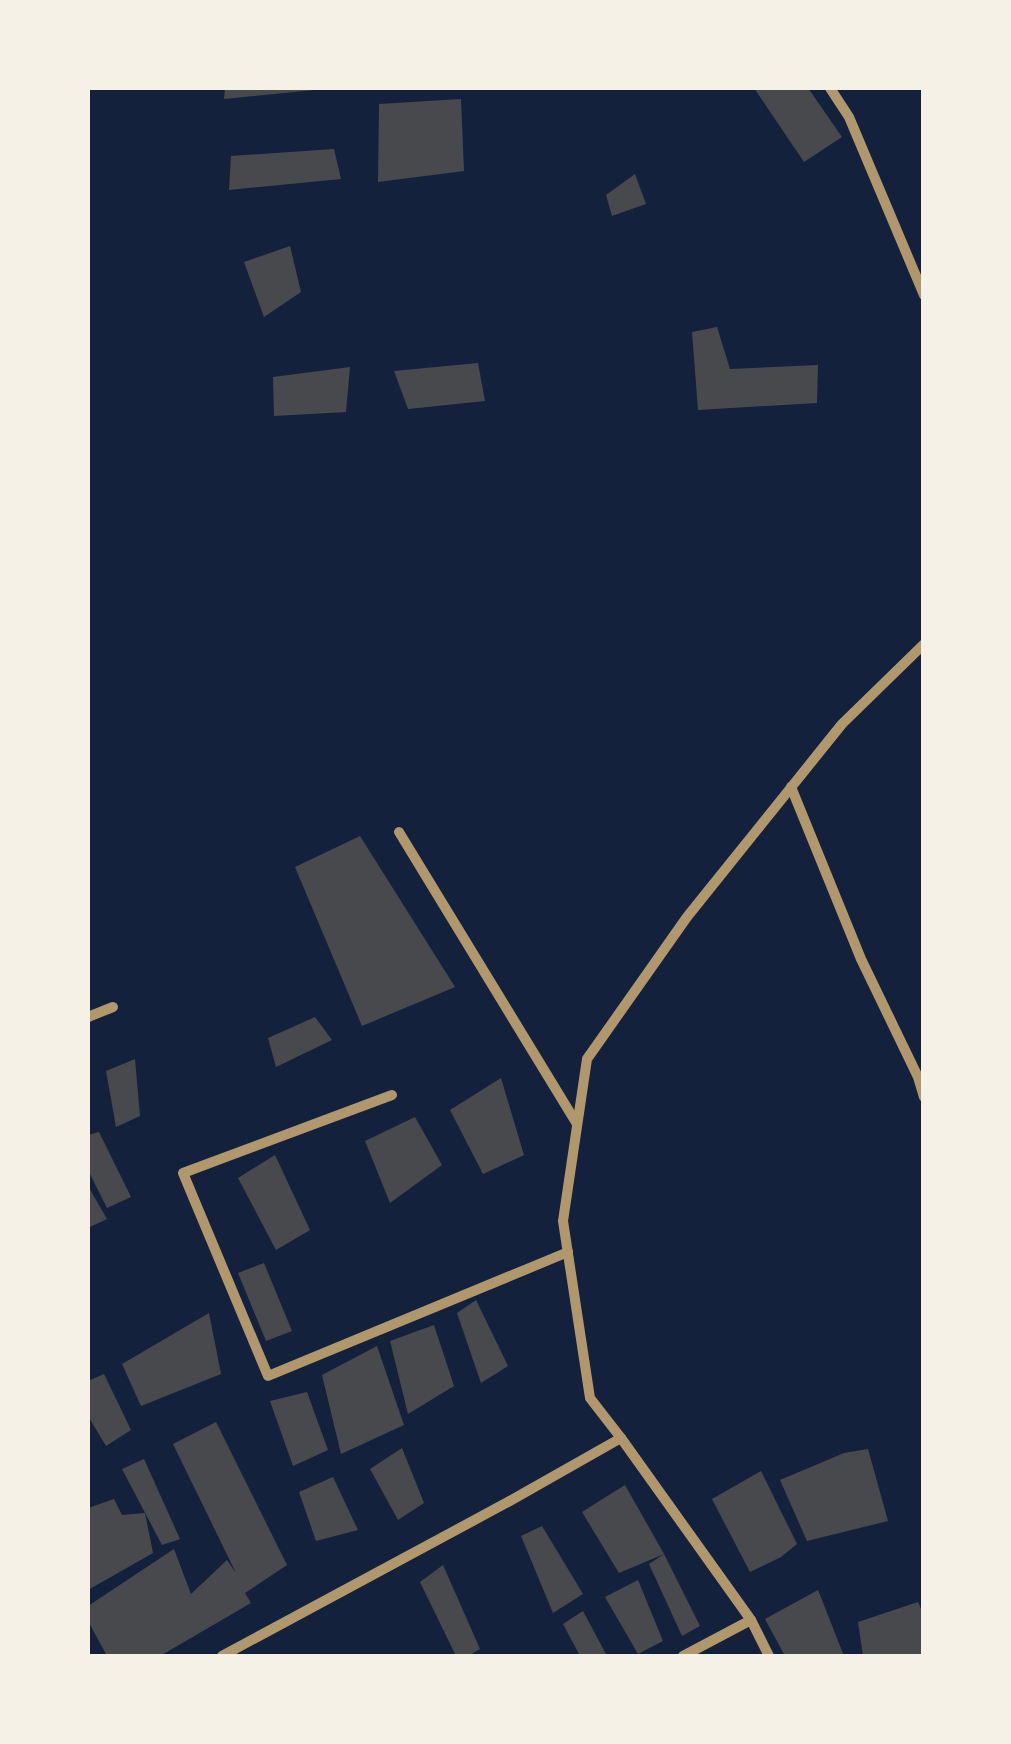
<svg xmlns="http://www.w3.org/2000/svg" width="1011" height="1744" font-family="'Exo 2',sans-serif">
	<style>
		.building { fill: #48494c }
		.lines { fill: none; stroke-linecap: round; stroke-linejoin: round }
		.minor { stroke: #b1986c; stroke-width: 10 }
	</style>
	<rect width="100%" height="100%" fill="#14213d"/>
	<g class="building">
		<path d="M225,88h89v2l-90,9z"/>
		<path d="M754,88h54l34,49 -38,25z"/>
		<path d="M461,99l3,72 -86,11 1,-78z"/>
		<path d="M334,149l7,30 -112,11 2,-34z"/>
		<path d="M635,174l11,30 -34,12 -6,-21z"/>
		<path d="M290,246l11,46 -37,25 -20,-55z"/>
		<path d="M717,327l13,42 88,-4 -1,38 -119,7 -6,-78z"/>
		<path d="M478,363l7,38 -77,8 -14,-38z"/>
		<path d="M350,367l-4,45 -72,4 -1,-39z"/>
		<path d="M360,836l95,151 -93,39 -67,-159z"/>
		<path d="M315,1017l17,23 -56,27 -8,-29z"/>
		<path d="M135,1059l5,57 -24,11 -10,-56z"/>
		<path d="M501,1078l23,77 -41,19 -33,-64z"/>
		<path d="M415,1117l27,48 -52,38 -25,-62z"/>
		<path d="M99,1132l32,65 -24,11 -19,-38v-35z"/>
		<path d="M275,1155l35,75 -34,20 -38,-72z"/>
		<path d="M88,1186l19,33 -19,9z"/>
		<path d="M264,1263l28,68 -26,10 -28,-68z"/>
		<path d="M476,1300l32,66 -27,17 -24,-70z"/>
		<path d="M209,1313l12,61 -80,32 -19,-42z"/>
		<path d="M434,1325l20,61 -46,28 -18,-73z"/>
		<path d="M377,1346l27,79 -63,29 -19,-79z"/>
		<path d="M104,1374l27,56 -25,16 -18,-30v-35z"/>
		<path d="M307,1392l21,58 -35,16 -23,-65z"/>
		<path d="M216,1422l71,143 -42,28 6,10 -91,53h-53l-19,-35v-15l86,-57 17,45 36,-34 9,13 -63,-129z"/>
		<path d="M402,1448l22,55 -26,17 -28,-51z"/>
		<path d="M868,1449l20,72 -81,20 -27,-61 64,-27z"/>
		<path d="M144,1459l36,80 -18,6 -40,-76z"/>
		<path d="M761,1471l36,73 -16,13 -31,15 -38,-73z"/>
		<path d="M333,1477l25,53 -42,11 -17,-49z"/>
		<path d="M625,1485l39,69 -45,19 -37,-61z"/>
		<path d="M114,1499l8,16 23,-2 8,40 -65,37v-82z"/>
		<path d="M542,1526l41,68 -30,19 -32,-77z"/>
		<path d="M664,1554l36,72 -18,10 -33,-72z"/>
		<path d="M443,1565l37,84 -12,7h-12l-36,-74z"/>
		<path d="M638,1580l25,61 -25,13 -33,-57z"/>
		<path d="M818,1590l26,66h-59l-20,-37z"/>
		<path d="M918,1602l6,14v40h-61l-5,-34z"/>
		<path d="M583,1611l24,45h-27l-17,-32z"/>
	</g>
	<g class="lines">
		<g class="minor">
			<path d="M830,88l19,29 75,178"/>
			<path d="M791,787l70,172 57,118 6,20"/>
			<path d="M399,832l178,292"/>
			<path d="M88,1017l25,-10"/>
			<path d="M392,1095l-209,78 85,203 300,-124"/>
			<path d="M621,1438l130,182 18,36"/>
			<path d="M222,1656l286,-154 113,-64 -31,-40 -27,-177 24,-162 100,-142 155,-193 82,-80"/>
			<path d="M683,1656l68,-36"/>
		</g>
	</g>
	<rect width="1011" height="1744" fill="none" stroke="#f6f1e7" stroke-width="180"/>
</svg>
